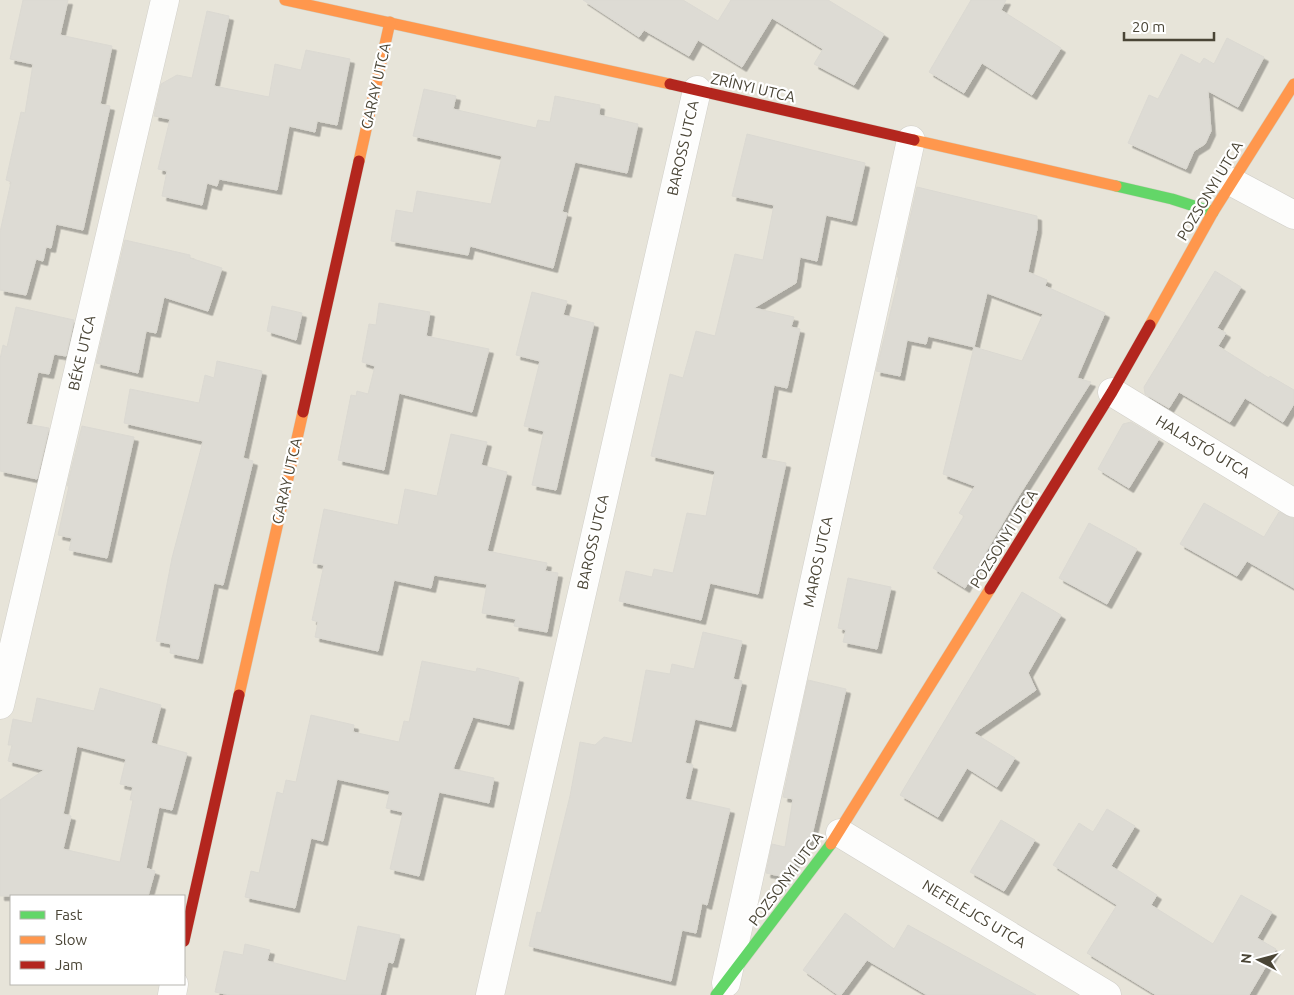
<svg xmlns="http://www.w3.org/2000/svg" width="1294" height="995" font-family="Ubuntu,sans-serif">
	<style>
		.residential { fill: #e7e4d9; fill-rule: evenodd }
		.building { fill: #dddbd4; stroke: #dbd9d2; fill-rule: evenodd; filter: url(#shadow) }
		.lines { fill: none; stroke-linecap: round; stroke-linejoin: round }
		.street-casing { stroke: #d1cfc9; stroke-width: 29 }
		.fast-casing { stroke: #d3d0c2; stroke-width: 12 }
		.slow-casing { stroke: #d3d0c2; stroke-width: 12 }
		.jam-casing { stroke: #d3d0c2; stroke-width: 12 }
		.street { stroke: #fdfdfc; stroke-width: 28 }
		.fast { stroke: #63d668; stroke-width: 11 }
		.slow { stroke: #ff974d; stroke-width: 11 }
		.jam { stroke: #b3261e; stroke-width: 11 }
		.labels { text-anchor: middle; stroke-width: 4.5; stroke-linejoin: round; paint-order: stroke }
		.street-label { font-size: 15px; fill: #4a4536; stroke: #fff }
	</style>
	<defs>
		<filter id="shadow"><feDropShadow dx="4.5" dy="4.5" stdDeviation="0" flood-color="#0004"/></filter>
	</defs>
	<rect width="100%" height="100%" fill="#f3f2ec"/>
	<path class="residential" d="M0,0h1294v995h-1294zM11,896h173v88h-173z"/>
	<g class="building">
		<path d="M23,0h45l-8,35 52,11 -12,58 10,2 -27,124 -27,-6 -5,24 -5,-1 -3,14 -7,-2 -10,36 -26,-5v-58l11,-50 -5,-2 15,-68 4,1 8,-49 -23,-5z"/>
		<path d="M583,0h100l35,21 13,-21h97l56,34 -30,51 -40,-21 9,-15 -51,-31 -30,49 -44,-27 -9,16 -45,-26 -5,7z"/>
		<path d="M971,0h35l-5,10 60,38 -29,47 -50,-32 -18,30 -35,-21z"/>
		<path d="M207,11l22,5 -15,70 55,11 6,-33 26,6 5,-20 44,9 -13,66 -20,-4 -2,11 -26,-6 -12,64 -58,-11 -2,7 -10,-3 -5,22 -40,-9 5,-25 -9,-2 12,-50 -16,-3 7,-32 16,-9 15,3z"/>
		<path d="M1227,38l37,19 -26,50 -30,-16 3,40 -6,13 -11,7 -8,18 -58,-26 21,-48 9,4 23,-45 19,10 4,-6 10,6z"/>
		<path d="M424,89l32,7 -3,13 83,19 2,-8 12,2 5,-26 45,9 -1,10 39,9 -11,49 -52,-11 -13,50 5,1 -14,55 -83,-22 -2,9 -77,-14 5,-31 17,3 4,-22 74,13 11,-48 -89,-20z"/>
		<path d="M747,134l118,29 -13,58 -26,-6 -9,46 -17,-4 -4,26 -42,25 40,9 -3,10 9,2 -13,59 -13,-3 -13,73 25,5 -28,131 -48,-11 -9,37 -82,-19 7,-30 26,6 2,-8 19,4 14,-60 19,3 9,-45 -64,-15 19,-82 13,4 13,-47 19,5 20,-82 28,6 11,-55 -42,-9z"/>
		<path d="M917,187l120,29v13l-9,43 19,8 -2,6 60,27 -28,65 14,4 -76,120 -50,86 -32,-20 31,-52 -5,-3 16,-27 -32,-12 31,-127 -46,-11 -2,8 -19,-4 -7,36 -24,-5 23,-94h-2zM987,293l56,21 -21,47 -48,-14z"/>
		<path d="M125,240l65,15v3l32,10 -14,43 -44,-14 -8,36 -10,-2 -8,42 -42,-10z"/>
		<path d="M1215,271l26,16 -24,41 9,5 -8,13 51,32 1,-2 24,14v14l-11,18 -38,-24 -15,24 -51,-30 -10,16 -24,-14 -1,-7z"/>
		<path d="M532,292l35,9 -4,14 31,8 -38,167 -24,-5 12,-54 -20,-5 16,-65 -24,-6z"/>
		<path d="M379,303l51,9 -4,24 63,13 -17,63 -73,-19 -15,77 -46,-10 13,-65 5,1 1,-5 11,3 7,-28 -13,-4 7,-38 7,1z"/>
		<path d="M272,306l30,7 -6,27 -29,-9z"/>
		<path d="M16,307l58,13 -8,36 -12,-2 -5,20 -11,-2 -12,52 23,4 -12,51 -37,-8v-112l3,-14 4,2z"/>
		<path d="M217,361l45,10 -19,87 10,3 -30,124 -9,-2 -16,76 -28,-6 1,-9 -15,-3 16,-83 31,-117 -79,-18 6,-34 69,14 6,-28 9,3z"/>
		<path d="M1131,422l28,17 -30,49 -31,-19 25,-45z"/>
		<path d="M82,426l52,11 -27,121 -38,-8 3,-12 -14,-3 11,-49h-2z"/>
		<path d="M451,434l36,8 -6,23 26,7 -20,79 60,12 -2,8 13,2 -11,59 -33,-6 2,-7 -34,-6 5,-29 -53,-9 -3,13 -37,-8 -16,71 -63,-14 3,-15 -6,-2 12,-55 -11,-2 11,-54 74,16 7,-36 32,7z"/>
		<path d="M1204,503l60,34 15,-25 15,7v69l-47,-27 -10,15 -57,-32z"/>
		<path d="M1089,523l48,26 -30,55 -48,-26z"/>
		<path d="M848,578l43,9 -14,62 -34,-7 3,-12 -8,-2z"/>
		<path d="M1022,592l39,23 -33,58 8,17 -62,43 41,25 -18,29 -30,-19 -29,49 -38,-22z"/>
		<path d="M703,632l39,9 -9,38 9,2 -11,46 -36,-8 -10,44 8,2 -8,34 45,10 -23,96 -5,-2 -6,30 -14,-3 -11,51 -142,-35 8,-34 4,1 29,-117 10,-54 15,3 9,-8 28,6 14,-73 24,4 2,-10 22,5z"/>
		<path d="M422,661l54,11 1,-4 42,10 -10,47 -36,-8 -20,52 41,9 -5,25 -50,-11 -20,84 -29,-7 13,-57 -17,-4 4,-17 -53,-12 -14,62 -12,-3 -16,70 -50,-11 6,-26 8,2 18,-81 6,2 3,-14 10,2 15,-67 43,10 -1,7 46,10 5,-21 5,1z"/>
		<path d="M808,680l38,9 -34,146 -33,53 1,-12 -14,-3 6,-29 13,3 8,-48 -10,-2z"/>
		<path d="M100,688l61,17 -10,38 36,10 -15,57 -13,-3 -13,61 9,3 -7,25h-148v-96l44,-30 -36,-9 4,-16h-4l5,-26 19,4 5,-25 57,13zM77,746l49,13 -6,25 13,3 -3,13h3l-13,62 -57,-13 8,-33 -8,-2z"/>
		<path d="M1107,809l28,17 -24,40 46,29 -6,10 62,39 28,-49 31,17 -15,26 19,11 -27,46h-93l-69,-42 30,-48 -64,-40 26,-42 14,9z"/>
		<path d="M1001,820l34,20 -31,51 -34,-19z"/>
		<path d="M845,913l49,36 14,-24 128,70h-109l-60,-35 -26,35h-3l-35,-25z"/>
		<path d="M358,926l42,9 -7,28 -5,-1 -8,33h-150l-15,-3 9,-41 19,4 2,-11 25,6 -3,11 79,20z"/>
	</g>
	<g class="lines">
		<g class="street-casing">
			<g id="street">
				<path d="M1232,182l62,33"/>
				<path d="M1112,392l182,111"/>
				<path d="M0,705l165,-705"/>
				<path d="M840,833l267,162"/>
				<path d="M726,983l185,-843"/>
				<path d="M172,995l2,-11"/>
				<path d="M490,995l207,-905"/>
			</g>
		</g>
		<g class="fast-casing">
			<g id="fast">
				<path d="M1116,186l56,13 41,13"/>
				<path d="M716,995l115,-151"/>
			</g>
		</g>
		<g class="slow-casing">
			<g id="slow">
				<path d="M285,0l385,84"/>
				<path d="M914,140l202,46"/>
				<path d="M359,161l31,-139"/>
				<path d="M1150,325l63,-113 81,-128"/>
				<path d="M239,695l64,-283"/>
				<path d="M831,844l159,-255"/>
			</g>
		</g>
		<g class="jam-casing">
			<g id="jam">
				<path d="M670,84l244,56"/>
				<path d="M303,412l56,-251"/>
				<path d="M990,589l122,-197 38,-67"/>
				<path d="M184,941l55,-246"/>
			</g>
		</g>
		<use href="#street" class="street"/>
		<use href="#fast" class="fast"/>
		<use href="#slow" class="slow"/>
		<use href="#jam" class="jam"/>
	</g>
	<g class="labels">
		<g class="street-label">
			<text transform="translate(376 86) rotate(-77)" y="5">GARAY UTCA</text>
			<text transform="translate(753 88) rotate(13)" y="5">ZRÍNYI UTCA</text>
			<text transform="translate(683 148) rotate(-77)" y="5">BAROSS UTCA</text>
			<text transform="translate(1210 191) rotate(-59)" y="5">POZSONYI UTCA</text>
			<text transform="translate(82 353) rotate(-77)" y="5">BÉKE UTCA</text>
			<text transform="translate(1203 447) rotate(31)" y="5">HALASTÓ UTCA</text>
			<text transform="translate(287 481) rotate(-77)" y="5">GARAY UTCA</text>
			<text transform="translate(1004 539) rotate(-58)" y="5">POZSONYI UTCA</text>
			<text transform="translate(593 542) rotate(-77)" y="5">BAROSS UTCA</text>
			<text transform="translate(818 562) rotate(-78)" y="5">MAROS UTCA</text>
			<text transform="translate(786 879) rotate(-53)" y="5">POZSONYI UTCA</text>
			<text transform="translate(974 914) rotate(31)" y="5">NEFELEJCS UTCA</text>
		</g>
	</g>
	<rect x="10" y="895" width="175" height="90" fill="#ffffff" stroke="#b7b5af"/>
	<rect x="20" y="911" width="25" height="8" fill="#63d668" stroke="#b7b5af"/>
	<text x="55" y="920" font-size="15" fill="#4a4536">Fast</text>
	<rect x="20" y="936" width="25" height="8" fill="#ff974d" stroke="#b7b5af"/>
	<text x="55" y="945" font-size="15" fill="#4a4536">Slow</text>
	<rect x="20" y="961" width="25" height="8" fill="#b3261e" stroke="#b7b5af"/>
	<text x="55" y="970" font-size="15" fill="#4a4536">Jam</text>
	<g transform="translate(1259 960) rotate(276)" stroke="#ffffff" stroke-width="4" paint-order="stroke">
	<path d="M0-4L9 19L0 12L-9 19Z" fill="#4a4536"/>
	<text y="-8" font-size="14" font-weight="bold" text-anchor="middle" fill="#4a4536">N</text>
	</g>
	<path d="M1124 32v8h90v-8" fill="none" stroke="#4a4536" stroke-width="2.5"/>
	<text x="1132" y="32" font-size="15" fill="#4a4536" stroke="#ffffff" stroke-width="4" paint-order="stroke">20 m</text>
</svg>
